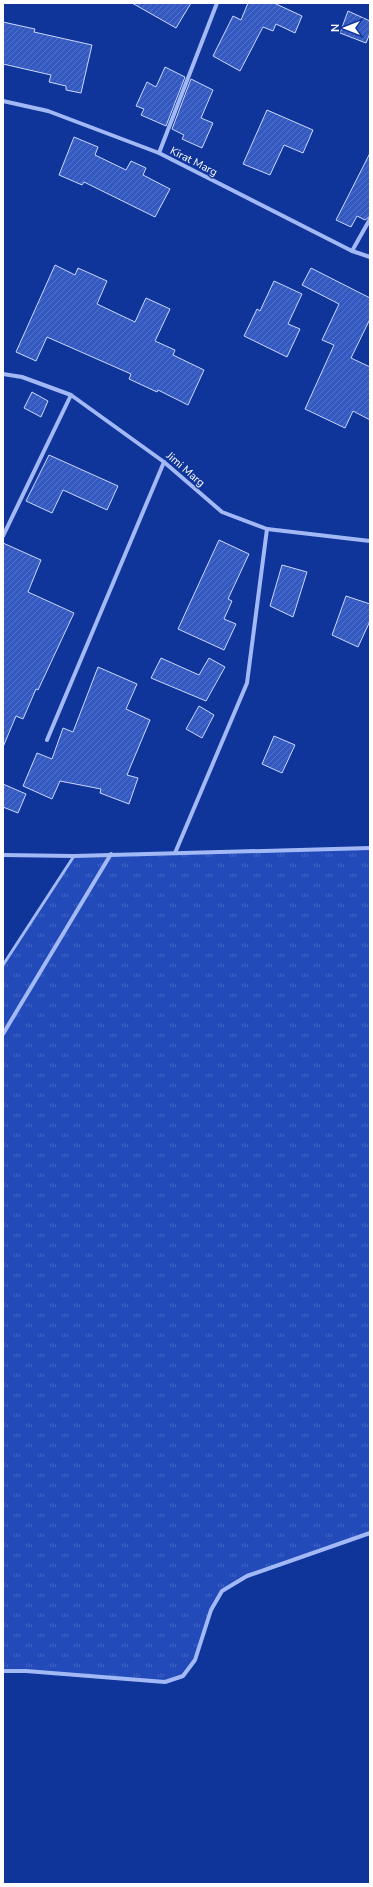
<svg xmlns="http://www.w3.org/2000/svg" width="373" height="1887" font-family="'Nunito Sans',sans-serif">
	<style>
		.grass { fill: url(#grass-tufts) }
		.building { fill: url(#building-hatch); stroke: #cad9fe }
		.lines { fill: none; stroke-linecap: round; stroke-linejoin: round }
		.lane { stroke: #a2b9f5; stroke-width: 3 }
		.street { stroke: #a2b9f5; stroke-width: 4 }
		.labels { text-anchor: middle; stroke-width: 3; stroke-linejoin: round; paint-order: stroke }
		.street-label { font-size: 11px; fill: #fff; stroke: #0f349a }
	</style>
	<defs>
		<pattern id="grass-tufts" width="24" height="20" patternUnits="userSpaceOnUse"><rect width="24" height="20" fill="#224bb9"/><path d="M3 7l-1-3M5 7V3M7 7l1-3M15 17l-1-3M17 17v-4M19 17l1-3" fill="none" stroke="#4366c4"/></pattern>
		<pattern id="building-hatch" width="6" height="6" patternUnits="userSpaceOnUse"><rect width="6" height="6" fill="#3459c1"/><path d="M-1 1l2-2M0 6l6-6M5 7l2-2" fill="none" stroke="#5272ca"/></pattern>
	</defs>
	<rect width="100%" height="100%" fill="#0f349a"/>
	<path class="grass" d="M370,848v685l-123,43 -25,15 -11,19 -16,50 -12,16 -18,6 -162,-11v-706l71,-109z"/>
	<g class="building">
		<path d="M132,3h59l-15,25z"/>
		<path d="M248,3h26l28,13 -7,17 -19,-9 -3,7 -10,-4 -23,44 -27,-15 20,-40 8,4z"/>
		<path d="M348,11l22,10v12l-4,10 -26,-10z"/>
		<path d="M3,22l32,7 -1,3 58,13 -11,48 -15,-3v-4l-17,-4 2,-7 -48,-11z"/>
		<path d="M165,67l20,10 -19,49 -25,-11 3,-6 -8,-3 11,-24 9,5z"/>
		<path d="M191,79l22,11 -12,28 12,5 -11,25 -20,-9 2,-4 -12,-6z"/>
		<path d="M267,110l46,20 -10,23 -19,-8 -14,30 -27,-11z"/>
		<path d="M74,137l24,10 -3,8 31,15 5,-9 15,7 -3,7 27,14 -15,28 -71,-35 -2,3 -23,-10z"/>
		<path d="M370,153v63l-5,4 -8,-4 -6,11 -15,-7z"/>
		<path d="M55,265l20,10 3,-7 29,13 -10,23 38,18 11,-24 24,11 -15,32 20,9 -2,5 31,15 -16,35 -30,-15 -1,2 -28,-13 2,-5 -84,-37 -11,24 -20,-9z"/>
		<path d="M311,268l59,30v21l-19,39 19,9v53l-17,-9 -8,17 -40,-19 29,-64 -12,-5 17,-36 -37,-19z"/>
		<path d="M274,281l28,13 -14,30 12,5 -13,28 -43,-21 13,-27 3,2z"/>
		<path d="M32,392l16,9 -7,16 -17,-9z"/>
		<path d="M49,455l69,31 -11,24 -44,-20 -11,23 -26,-12z"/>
		<path d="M219,540l30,14 -21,45 4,2 -8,18 12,5 -12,26 -46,-21z"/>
		<path d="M3,543l38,17 -13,32 46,21 -36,77 -2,-1 -13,30 -7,-3 -13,31z"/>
		<path d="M282,565l25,7 -14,45 -23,-11z"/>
		<path d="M346,596l24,8v17l-12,26 -26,-12z"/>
		<path d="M161,658l38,17 10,-17 16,9 -19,34 -55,-23z"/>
		<path d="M98,667l39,17 -11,25 24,11 -23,55 11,3 -9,26 -29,-11 1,-4 -41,-8 -8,18 -29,-13 14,-33 15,6 11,-31 10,4z"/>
		<path d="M199,706l15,9 -12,23 -16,-9z"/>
		<path d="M274,736l21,9 -13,28 -20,-9z"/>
		<path d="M3,784l23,10 -8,19 -15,-6z"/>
	</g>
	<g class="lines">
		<path class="lane" d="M3,965l71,-109"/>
		<g class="street">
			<path d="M3,101l45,10 111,42 193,98 18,6"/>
			<path d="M159,153l58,-150"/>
			<path d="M352,251l18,-32"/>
			<path d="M3,374l19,3 49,18 93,67 58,50 45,17 103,12"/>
			<path d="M3,536l68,-141"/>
			<path d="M47,740l117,-278"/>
			<path d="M175,853l72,-170 20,-154"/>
			<path d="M3,855l71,1 296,-8"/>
			<path d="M3,1034l108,-180"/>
			<path d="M3,1671h23l139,11 18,-6 12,-16 16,-50 11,-19 25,-15 123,-43"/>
		</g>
	</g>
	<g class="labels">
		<g class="street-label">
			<text transform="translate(194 161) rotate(27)" y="4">Kirat Marg</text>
			<text transform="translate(186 469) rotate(41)" y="4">Jimi Marg</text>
		</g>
	</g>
	<rect width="373" height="1887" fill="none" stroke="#ffffff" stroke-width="8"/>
	<g transform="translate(345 28) rotate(270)" stroke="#0f349a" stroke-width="3" paint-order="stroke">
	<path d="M0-3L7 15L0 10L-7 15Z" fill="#ffffff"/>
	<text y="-6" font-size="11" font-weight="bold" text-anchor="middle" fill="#ffffff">N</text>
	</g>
</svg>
